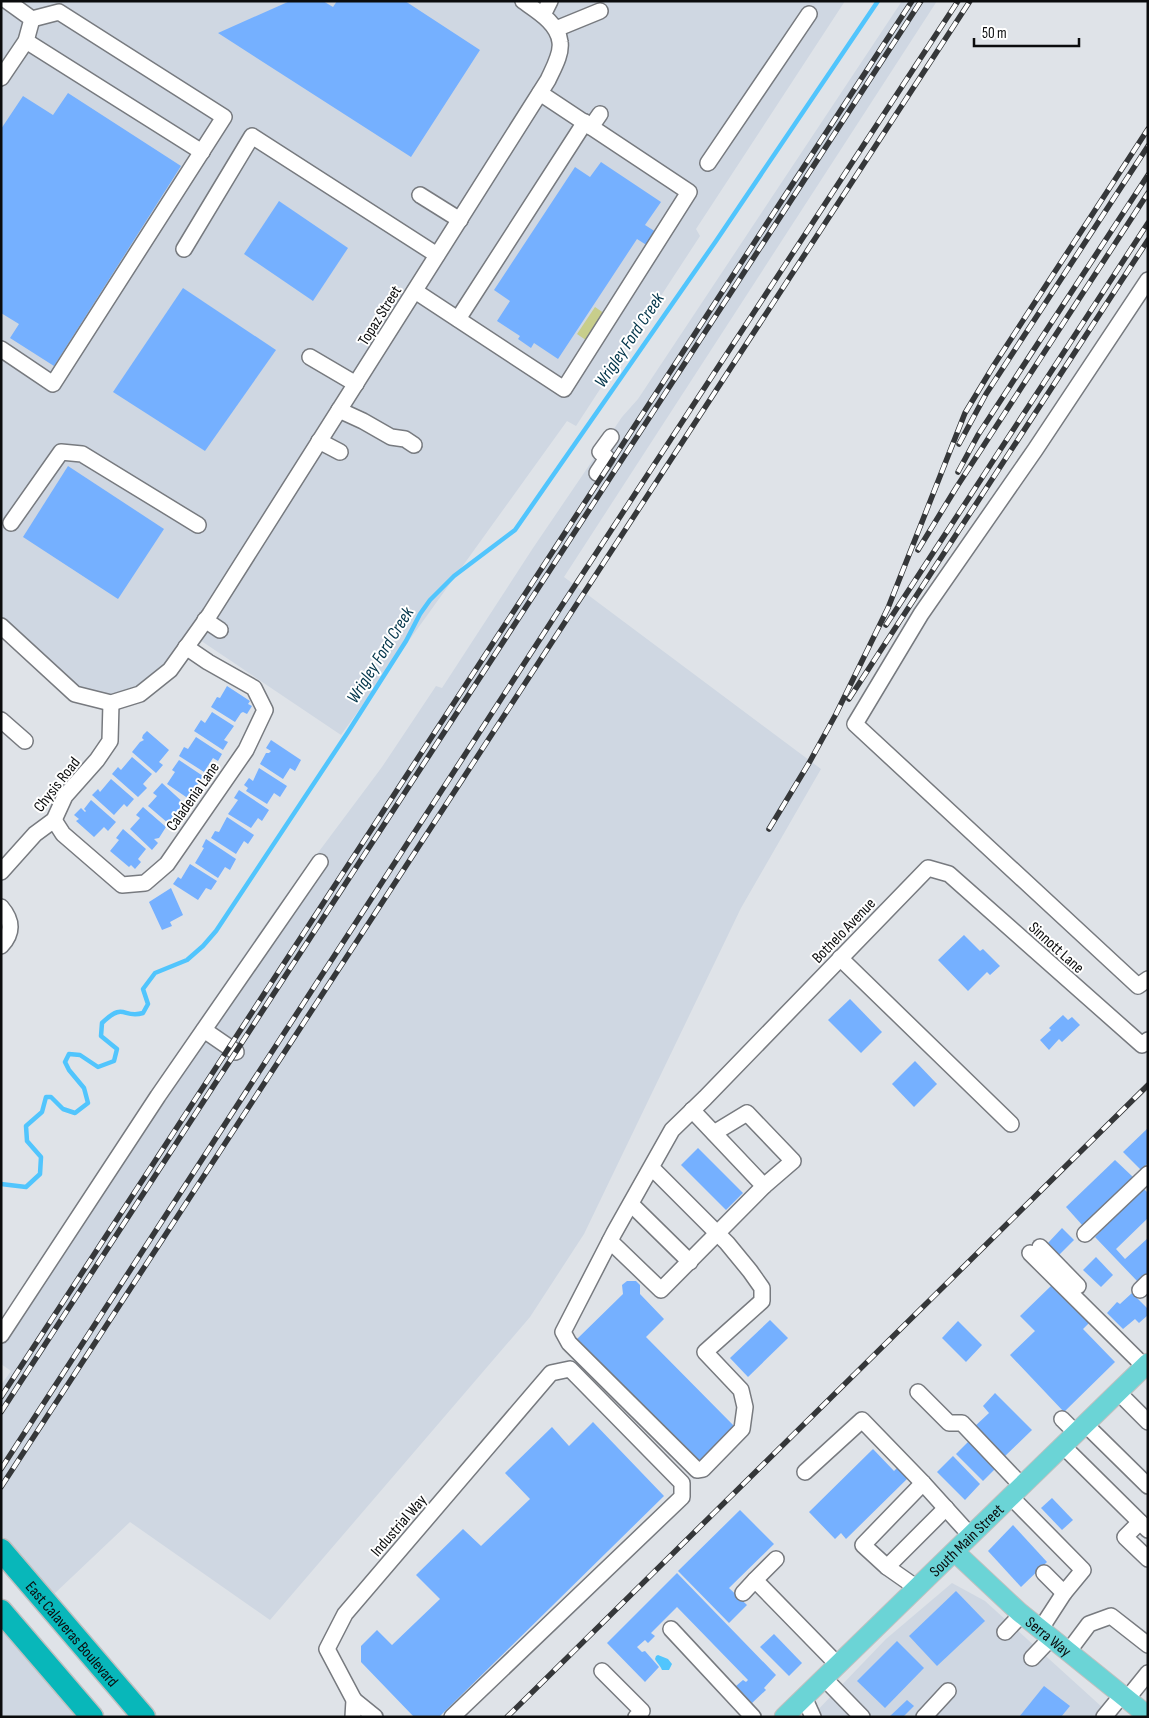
<svg xmlns="http://www.w3.org/2000/svg" width="1149" height="1718" font-family="'Sofia Sans Condensed',sans-serif">
	<style>
		.built { fill: #cfd7e2 }
		.green { fill: #c8ce8b }
		.water { fill: #51c5fd }
		.lines { fill: none; stroke-linecap: round; stroke-linejoin: round }
		.stream { stroke: #51c5fd; stroke-width: 4.5 }
		.building { fill: #75b0ff }
		.minor-casing { stroke: #777a7f; stroke-width: 18 }
		.major-casing { stroke: #c0c0c0; stroke-width: 21 }
		.highway-casing { stroke: #c0c0c0; stroke-width: 25 }
		.minor { stroke: #fff; stroke-width: 15 }
		.major { stroke: #6bd4d6; stroke-width: 19 }
		.highway { stroke: #08b7ba; stroke-width: 22 }
		.rail-casing { stroke: #353739; stroke-width: 5.5 }
		.rail { stroke: #fff; stroke-width: 4; stroke-dasharray: 11; stroke-linecap: butt }
		.labels { text-anchor: middle; stroke-width: 4; stroke-linejoin: round; paint-order: stroke }
		.street-label { font-size: 16px; fill: #0b0c0d; stroke: #fff }
		.water-label { font-size: 18px; font-style: italic; fill: #003449; stroke: #fff }
	</style>
	<rect width="100%" height="100%" fill="#dfe3e8"/>
	<g class="built">
		<path d="M1,1h844l-149,228 4,7 -124,190 -9,-5 -226,314 -150,-101 -46,63 -68,-6 -76,-65z"/>
		<path d="M902,1h35l-373,576 257,192 -80,139 -157,326 -54,83 -260,303 -140,-98 -77,73 -52,-60v-150l10,-14 -10,-7v-40l198,-303 77,-112 106,-142 54,-81 6,2 91,-140 89,-131 16,-18z"/>
		<path d="M952,1583l33,18 128,116h-302l75,-78z"/>
		<path d="M1,1611l91,106h-91z"/>
	</g>
	<path class="green" d="M595,307l19,13 -6,14 -12,13 -19,-13z"/>
	<path class="water" d="M658,1655l10,4 4,5 -3,6h-7c-2,-5 -5,-7 -7,-11l1,-3z"/>
	<g class="lines">
		<path class="stream" d="M1,1184l25,3 14,-13 1,-17 -14,-16 -1,-15 16,-14 4,-15h5l12,12 12,4 13,-10 -4,-15 -15,-18 -4,-8 4,-8 11,1 18,12 16,-6 3,-12 -16,-13 1,-13c23,-22 20,-4 41,-10l5,-9 -5,-15 12,-16 32,-13 16,-14 13,-15 132,-199 58,-91 14,-27 10,-14 24,-24 61,-46 201,-289 162,-240"/>
	</g>
	<g class="building">
		<path d="M290,1h33l10,6 4,-6h68l75,49 -69,107 -193,-124z"/>
		<path d="M68,93l113,73 -127,200 -44,-28 9,-14 -18,-11v-184l22,-33 30,19z"/>
		<path d="M601,162l60,40 -16,23 11,7 -8,14 -11,-7 -79,120 -24,-16 -3,5 -13,-9 2,-3 -23,-15 13,-20 -16,-11 81,-123 15,10z"/>
		<path d="M279,201l69,47 -35,53 -69,-47z"/>
		<path d="M183,288l93,62 -71,101 -92,-59z"/>
		<path d="M68,466l96,63 -46,70 -95,-62z"/>
		<path d="M227,686l23,15 -2,3 4,2 -5,8 -4,-2 -2,1 -6,9 -24,-15 6,-10 3,1z"/>
		<path d="M212,712l22,14 -10,14 4,2 -5,8 -29,-19 7,-11 4,3z"/>
		<path d="M147,731l22,19 -10,12 4,3 -7,8 -24,-21 8,-10 4,-2 -2,-2 1,-3z"/>
		<path d="M196,737l26,17 -4,7 -5,-3 -9,14 -25,-16 5,-9 4,2z"/>
		<path d="M271,740l30,20 -6,11 -5,-3 -7,11 -23,-15 6,-11h3l2,-2 -5,-3z"/>
		<path d="M132,757l20,17 -9,10 4,4 -9,9 -26,-23 6,-7 3,3z"/>
		<path d="M179,760l24,16 -7,11 4,3 -6,8 -3,-3 -2,4 -22,-15 8,-12 -3,-2z"/>
		<path d="M259,768l28,18 -7,11 -6,-4 -7,11 -21,-13 2,-3 -4,-3 5,-7 4,3z"/>
		<path d="M111,779l23,20 -7,8 -3,-3 -10,11 -22,-20 6,-6 2,3z"/>
		<path d="M162,783l25,23 -5,7 -4,-4 -10,14 -20,-17 9,-10 -4,-3z"/>
		<path d="M239,790l30,20 -7,11 -4,-3 -7,10 -23,-14 10,-14 -4,-2z"/>
		<path d="M91,800l25,22 -8,9 -4,-4 -10,10 -18,-16 3,-2 -5,-4 7,-7 4,4 1,-1 -2,-2z"/>
		<path d="M143,807l23,20 -7,11 -5,1 4,4 -6,7 -22,-21 10,-11 -4,-3z"/>
		<path d="M227,817l27,18 -6,9 -4,-3 -8,13 -25,-16 4,-7 4,1z"/>
		<path d="M123,829l23,20 -8,10 3,3 -6,7 -4,-4 -2,2 -19,-16 9,-11 -3,-2z"/>
		<path d="M206,839l30,20 -6,11 -5,-3 -7,11 -23,-15 9,-15 -2,-1z"/>
		<path d="M190,864l27,17 -6,9 -5,-2 -8,12 -25,-16 5,-7 3,2z"/>
		<path d="M171,888l12,27 -13,7 2,4 -10,4 -13,-28z"/>
		<path d="M964,935l16,16 3,-2 17,17 -10,9 -3,-3 -19,19 -30,-31z"/>
		<path d="M850,999l32,33 -21,21 -33,-33z"/>
		<path d="M1063,1015l5,5 4,-3 8,8 -18,17 -3,-3 -10,11 -9,-10 11,-10 -2,-2z"/>
		<path d="M915,1061l22,23 -23,23 -22,-23z"/>
		<path d="M1148,1128v35l-7,7 -18,-18z"/>
		<path d="M698,1148l45,45 -17,17 -45,-45z"/>
		<path d="M1115,1160l18,17 -50,49 -17,-19z"/>
		<path d="M1143,1188l5,5v25l-32,31 9,10 23,-21v34l-10,10 -43,-45z"/>
		<path d="M1062,1228l12,12 -16,16 -11,-12z"/>
		<path d="M1096,1257l17,18 -12,12 -18,-17z"/>
		<path d="M627,1281h9l4,4v9l24,25 -18,18 89,90 -37,37 -122,-124 47,-46 -1,-9z"/>
		<path d="M1052,1285l37,38 -6,6 32,33 -51,50 -54,-57 25,-24 -15,-15z"/>
		<path d="M1132,1293l16,16v6l-9,8 -4,-4 -12,10 -16,-16 10,-11 3,2z"/>
		<path d="M770,1320l18,18 -40,39 -18,-19z"/>
		<path d="M958,1321l24,24 -16,17 -24,-24z"/>
		<path d="M995,1393l37,37 -29,28 -30,-30 16,-15 -6,-7z"/>
		<path d="M593,1422l71,74 -225,221h-25l-53,-55v-16l16,-16 15,15 48,-46 -24,-24 47,-46 18,17 49,-47 -25,-26 47,-46 17,19z"/>
		<path d="M970,1440l27,27 -14,14 -27,-27z"/>
		<path d="M873,1449l21,22 3,-3 11,10 -62,61 -5,-6 -6,6 -26,-27z"/>
		<path d="M953,1456l27,28 -15,16 -28,-28z"/>
		<path d="M1052,1498l21,22 -11,10 -21,-22z"/>
		<path d="M740,1510l34,34 -45,44 18,17 -18,18 -51,-52z"/>
		<path d="M1013,1525l34,37 -26,25 -33,-36z"/>
		<path d="M677,1573l99,102 -12,13 2,2 -14,13 -16,-17 7,-6 3,2 2,-2 -71,-73 -26,26 4,3 -7,7 -3,-3 -8,7 5,5 3,-1 14,16 -14,15 -38,-39z"/>
		<path d="M956,1591l29,30 -48,45 -28,-30z"/>
		<path d="M774,1634l28,29 -13,13 -29,-29z"/>
		<path d="M897,1641l27,27 -39,40 -28,-27z"/>
		<path d="M1044,1686l26,20 -9,11h-42z"/>
		<path d="M907,1700l7,6 -11,11h-14z"/>
	</g>
	<g class="lines">
		<g class="minor-casing">
			<g id="minor">
				<path d="M543,15l7,-14"/>
				<path d="M556,29l44,-18"/>
				<path d="M26,41l176,111"/>
				<path d="M1,78l25,-37 6,-22 -25,-18"/>
				<path d="M591,127l9,-13"/>
				<path d="M708,163l101,-149"/>
				<path d="M420,195l40,25"/>
				<path d="M184,249l68,-113 185,119"/>
				<path d="M1148,280l-113,170 -114,164 -66,110 283,262 10,-7"/>
				<path d="M415,291l149,98 125,-197 -149,-99"/>
				<path d="M458,319l127,-197"/>
				<path d="M1,349l52,35 171,-267 -165,-105 -27,7"/>
				<path d="M310,357l46,27"/>
				<path d="M339,410l24,11 28,16 14,2 9,6"/>
				<path d="M319,441l21,11"/>
				<path d="M597,473l10,-15 -7,-6 11,-15"/>
				<path d="M11,523l50,-71 21,2 116,71"/>
				<path d="M205,620l15,10"/>
				<path d="M1,626l74,68 36,9 29,-9 30,-24 40,-56 338,-534c5,-11 14,-26 12,-38 -2,-19 -23,-31 -37,-41"/>
				<path d="M1,720l24,21"/>
				<path d="M54,820l9,14 59,51 23,-2 22,-19 79,-114 19,-40 -11,-22 -46,-26 -22,-15"/>
				<path d="M1,872l34,-38 19,-14 11,-24 32,-36 13,-19 1,-38"/>
				<path d="M1,907c12,14 12,26 0,39"/>
				<path d="M840,958l171,166"/>
				<path d="M204,1030l32,22"/>
				<path d="M714,1133l33,-20 46,48 -29,25"/>
				<path d="M651,1167l76,76 23,28 12,17v13l-57,51 36,38 4,17 -3,22 -39,40 -6,1 -128,-127 -6,-11 51,-99 58,-103 33,-32 223,-230 21,6 193,171 6,-5"/>
				<path d="M631,1204l59,58"/>
				<path d="M1085,1234l63,-60"/>
				<path d="M610,1241l51,49 103,-104 -72,-76"/>
				<path d="M1040,1247l38,39"/>
				<path d="M1030,1253l114,113"/>
				<path d="M1140,1290l8,-8"/>
				<path d="M1,1335l157,-239 162,-234"/>
				<path d="M918,1392l31,31h13l60,63"/>
				<path d="M1118,1392l30,30"/>
				<path d="M1062,1419l14,14"/>
				<path d="M1085,1424l63,62"/>
				<path d="M1063,1446l85,84"/>
				<path d="M805,1472l57,-52 61,63"/>
				<path d="M1011,1497l72,73 -19,23 -20,-20"/>
				<path d="M1140,1522l-15,15 23,22"/>
				<path d="M887,1567l59,-59"/>
				<path d="M755,1580l21,-21"/>
				<path d="M917,1588l-30,-21 -24,-22 60,-62 48,53"/>
				<path d="M743,1593l12,-13 83,85"/>
				<path d="M671,1629l82,88"/>
				<path d="M1040,1630l24,-37"/>
				<path d="M1005,1632l17,-18"/>
				<path d="M1068,1652l21,-28 22,-8 37,29"/>
				<path d="M1032,1658l19,-20"/>
				<path d="M602,1671l40,40 -6,6"/>
				<path d="M824,1678l38,39"/>
				<path d="M804,1697l9,20"/>
				<path d="M1127,1699l21,-26"/>
				<path d="M354,1700l21,17"/>
				<path d="M353,1717l1,-17 -27,-51 18,-35 206,-241 19,-4 112,114v14l-230,220"/>
				<path d="M924,1717l24,-26"/>
				<path d="M1104,1717l18,-22"/>
			</g>
		</g>
		<g class="major-casing">
			<g id="major">
				<path id="s1" d="M955,1552l64,60 129,104"/>
				<path id="s2" d="M784,1717l364,-354"/>
			</g>
		</g>
		<g class="highway-casing">
			<g id="highway">
				<path id="s3" d="M1,1550l143,167"/>
				<path d="M1,1611l91,106"/>
			</g>
		</g>
		<use href="#minor" class="minor"/>
		<use href="#major" class="major"/>
		<use href="#highway" class="highway"/>
		<g class="rail-casing">
			<g id="rail">
				<path d="M959,444l27,-50 162,-248"/>
				<path d="M958,472l20,-37 170,-260"/>
				<path d="M918,550l38,-62 192,-295"/>
				<path d="M886,625l262,-402"/>
				<path d="M849,699l299,-459"/>
				<path d="M769,829l40,-66 27,-49 52,-106 77,-195 29,-48 154,-236"/>
				<path d="M1,1397l911,-1396"/>
				<path d="M1,1412l920,-1411"/>
				<path d="M1,1469l554,-853 403,-615"/>
				<path d="M1,1487l969,-1486"/>
				<path d="M507,1717l641,-632"/>
			</g>
		</g>
		<use href="#rail" class="rail"/>
	</g>
	<g class="labels">
		<g class="street-label">
			<text transform="translate(379 315) rotate(-58)" y="6">Topaz Street</text>
			<text transform="translate(56 784) rotate(-52)" y="6">Chysis Road</text>
			<text transform="translate(192 796) rotate(-55)" y="6">Caladenia Lane</text>
			<text transform="translate(843 930) rotate(-46)" y="6">Bothelo Avenue</text>
			<text transform="translate(1057 947) rotate(42)" y="6">Sinnott Lane</text>
			<text transform="translate(398 1525) rotate(-49)" y="6">Industrial Way</text>
			<text dy="6" stroke="none"><textPath href="#s2" startOffset="254">South Main Street</textPath></text>
			<text dy="6" stroke="none"><textPath href="#s3" startOffset="110">East Calaveras Boulevard</textPath></text>
			<text dy="6" stroke="none"><textPath href="#s1" startOffset="126">Serra Way</textPath></text>
		</g>
		<g class="water-label">
			<text transform="translate(629 340) rotate(-56)" y="6">Wrigley Ford Creek</text>
			<text transform="translate(380 655) rotate(-58)" y="6">Wrigley Ford Creek</text>
		</g>
	</g>
	<rect width="1149" height="1718" fill="none" stroke="#0b0c0d" stroke-width="5"/>
	<path d="M974 38v8h105v-8" fill="none" stroke="#0b0c0d" stroke-width="2.5"/>
	<text x="982" y="38" font-size="15" fill="#0b0c0d" stroke="#ffffff" stroke-width="4" paint-order="stroke">50 m</text>
</svg>
